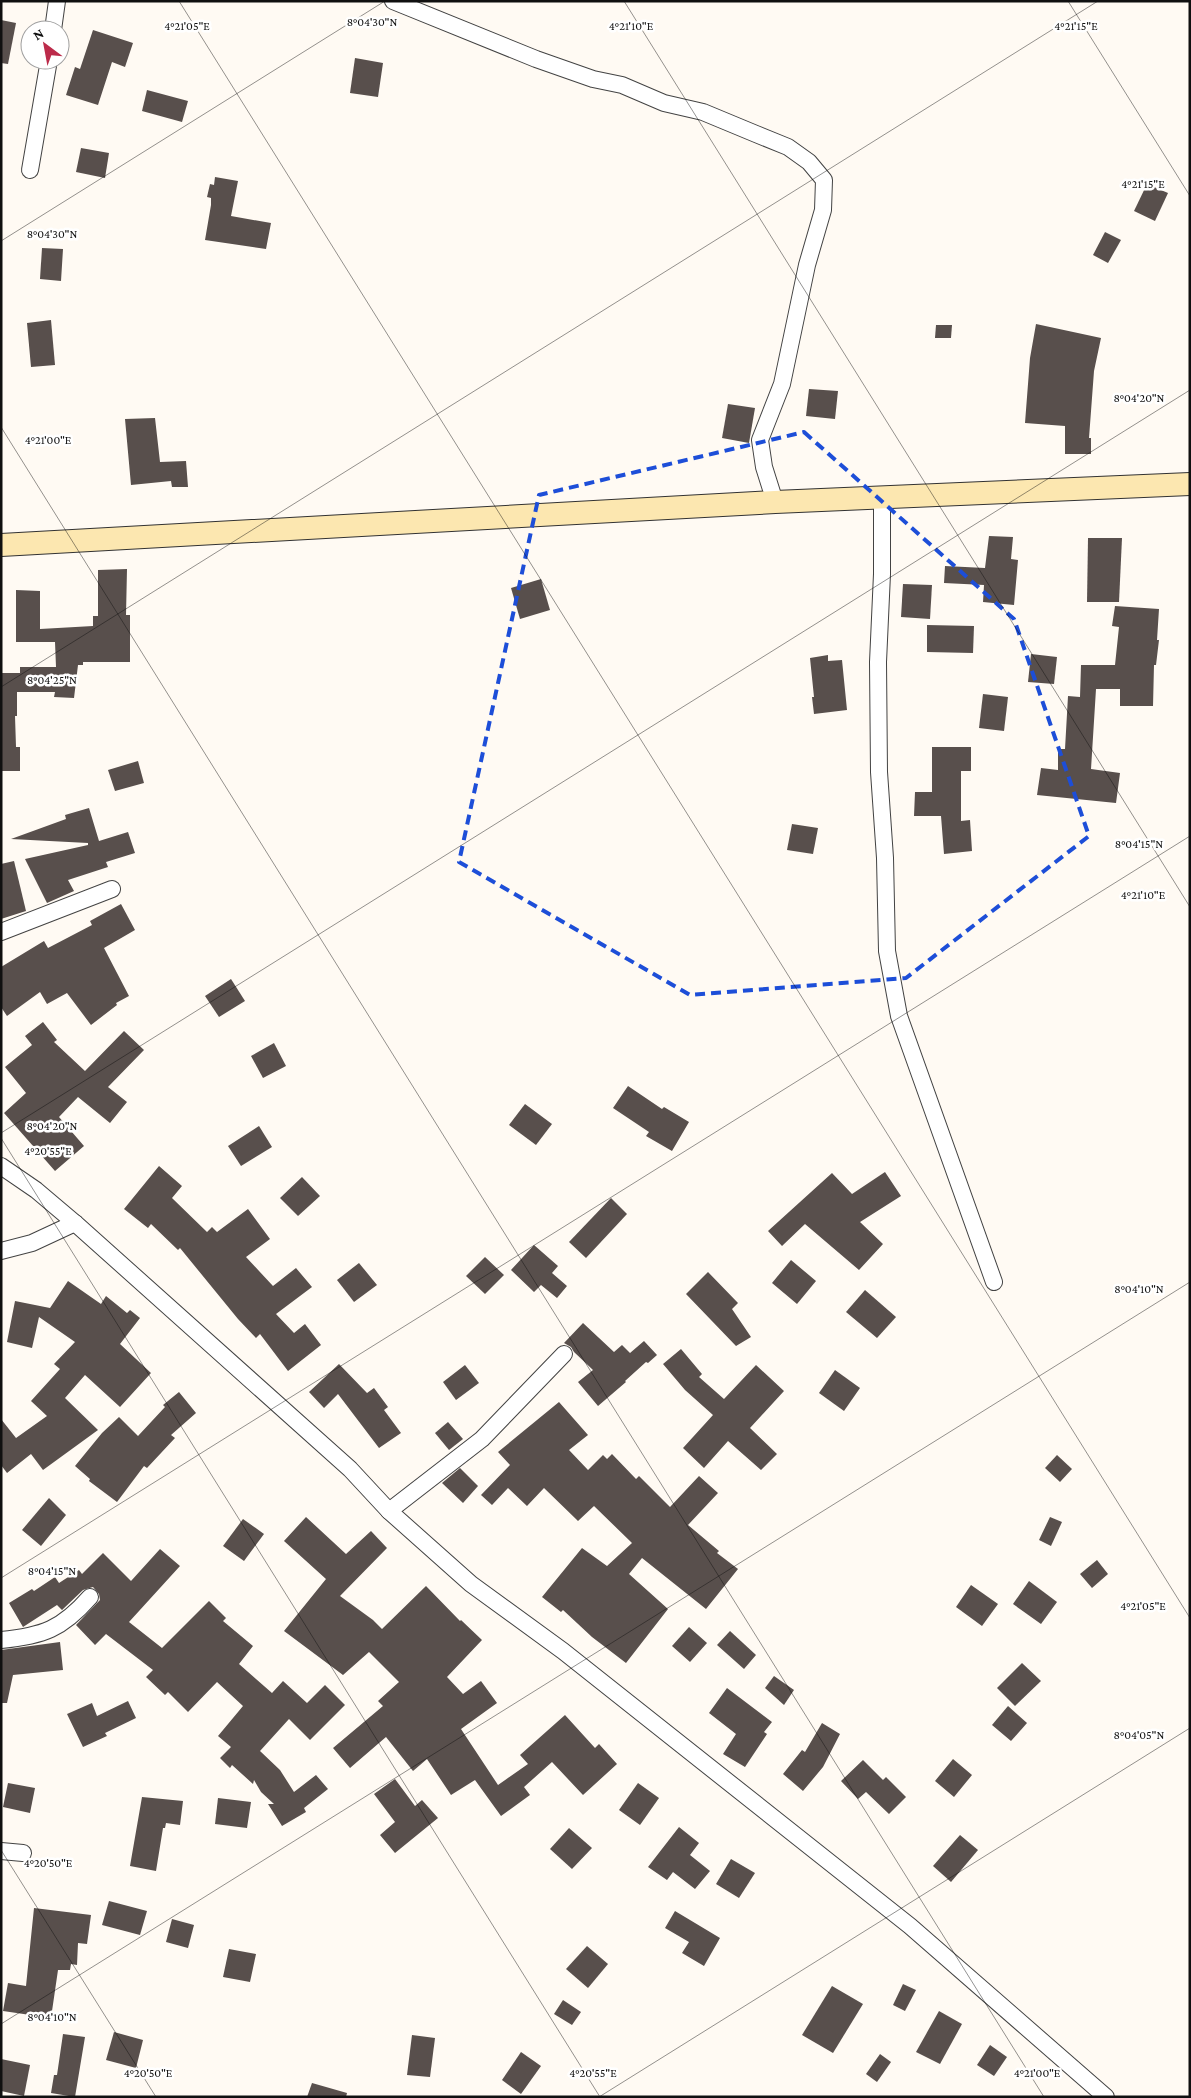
<svg xmlns="http://www.w3.org/2000/svg" width="1191" height="2098" font-family="'Crimson Pro',serif">
	<style>
		.building { fill: #584f4c }
		.lines { fill: none; stroke-linecap: round; stroke-linejoin: round }
		.street-casing { stroke: #434343; stroke-width: 18 }
		.secondary-casing { stroke: #323232; stroke-width: 24 }
		.street { stroke: #fff; stroke-width: 16 }
		.secondary { stroke: #fce7b0; stroke-width: 22 }
		.marked { fill: none; stroke: #1d4ed8; stroke-width: 4; stroke-dasharray: 10 6; stroke-linejoin: round }
		.ticks { fill: none; stroke: #101010; stroke-width: 1; stroke-opacity: 0.45 }
		.ticks-label { font-size: 12px; text-anchor: middle; fill: #101010; stroke: #fff; stroke-width: 5; stroke-linejoin: round; paint-order: stroke }
	</style>
	<rect width="100%" height="100%" fill="#fffaf3"/>
	<g class="building">
		<path d="M1,20l15,3 -8,41 -7,-1z"/>
		<path d="M93,30l40,13 -8,24 -13,-5 -14,43 -32,-10 9,-28 5,2z"/>
		<path d="M355,58l28,5 -5,34 -28,-4z"/>
		<path d="M147,90l41,11 -6,21 -40,-11z"/>
		<path d="M81,148l28,5 -4,25 -29,-6z"/>
		<path d="M215,177l23,4 -7,35 40,7 -5,26 -61,-9 6,-35v-7l-4,-1 3,-13 4,1z"/>
		<path d="M1147,184l21,9 -13,28 -21,-10z"/>
		<path d="M1105,232l16,8 -13,23 -15,-8z"/>
		<path d="M42,248l21,1 -2,32 -21,-2z"/>
		<path d="M51,320l4,45 -24,2 -4,-44z"/>
		<path d="M1036,324l65,14 -7,33 -5,67h2v16h-26v-28l-40,-3 5,-65z"/>
		<path d="M936,325h16l-1,13h-16z"/>
		<path d="M809,389l29,2 -3,28 -29,-3z"/>
		<path d="M728,404l27,4 -6,35 -27,-5z"/>
		<path d="M155,418l5,44 26,-1 2,26h-16l-1,-6 -40,4 -6,-66z"/>
		<path d="M989,536l24,1 -2,22 7,1 -4,45 -31,-3 1,-17 -40,-2 1,-17 40,2z"/>
		<path d="M1088,538h34l-3,64h-32z"/>
		<path d="M127,569l-1,46h4v47h-47v3h-5l-4,33 -20,-1 1,-5h-38v24h-2l1,31h4v24h-19v-98h19v-6h36l-1,-25h-39v-52l24,1v38l53,-3v-10h5v-46z"/>
		<path d="M541,579l9,31 -30,9 -9,-31z"/>
		<path d="M903,584l29,1 -2,34 -29,-2z"/>
		<path d="M1115,606l44,3 -2,31h2l-3,25h-2l-1,41h-33v-17h-24l-5,80 29,4 -4,30 -79,-8 4,-27 17,2v-21h7l3,-53 12,1 1,-32h34l4,-38 -7,-1z"/>
		<path d="M927,625l47,1 -1,27 -46,-1z"/>
		<path d="M1031,654l26,3 -3,27 -26,-2z"/>
		<path d="M828,655v6l14,-1 5,50 -33,4 -2,-17h2l-4,-39z"/>
		<path d="M983,694l25,3 -4,34 -25,-3z"/>
		<path d="M932,747h39v24h-10v50l9,-1 2,31 -28,3 -3,-38h-27l1,-24h17z"/>
		<path d="M138,761l6,22 -29,8 -7,-21z"/>
		<path d="M89,808l10,33 29,-9 7,21 -29,9 2,5 -40,13 6,11 -27,12 -22,-44 63,-14v-2l-77,-4 55,-20 -1,-4z"/>
		<path d="M792,824l26,4 -5,26 -26,-4z"/>
		<path d="M14,861l12,50 -25,8v-55z"/>
		<path d="M121,904l14,26 -31,18 25,48 -13,7 1,2 -26,20 -24,-32 -20,11 -7,-12 -33,24 -6,-9v-40l43,-26 4,7 44,-23 -2,-4z"/>
		<path d="M231,979l14,22 -26,16 -14,-21z"/>
		<path d="M43,1022l14,18 -3,2 31,29 39,-40 20,19 -36,37 19,15 -17,21 -32,-26 -19,20 25,29 -29,25 -51,-58 22,-20 -21,-26 27,-22 -7,-9z"/>
		<path d="M274,1043l12,23 -23,12 -12,-22z"/>
		<path d="M628,1086l34,23 2,-2 25,15 -17,29 -26,-15 3,-4 -36,-24z"/>
		<path d="M525,1104l27,20 -16,21 -27,-20z"/>
		<path d="M259,1126l13,21 -31,19 -13,-20z"/>
		<path d="M159,1166l23,20 -10,12 35,34 5,-5 5,5 31,-23 22,30 -24,18 27,29 23,-18 16,19 -36,27 18,19 11,-9 16,21 -33,26 -28,-37 -4,4 -18,-19 -58,-71 -2,2 -27,-26 -3,4 -24,-19z"/>
		<path d="M885,1172l16,24 -41,26 23,22 -24,26 -54,-46 -23,22 -14,-15 64,-58 20,21z"/>
		<path d="M302,1177l18,19 -22,20 -18,-18z"/>
		<path d="M611,1198l16,16 -41,44 -17,-16z"/>
		<path d="M534,1245l24,21 -6,7 15,13 -10,12 -16,-13 -7,7 -23,-22z"/>
		<path d="M485,1257l19,18 -19,19 -19,-18z"/>
		<path d="M791,1260l25,21 -19,23 -25,-21z"/>
		<path d="M359,1263l18,22 -23,17 -17,-22z"/>
		<path d="M708,1272l30,31 -6,6 19,28 -15,9 -50,-52z"/>
		<path d="M68,1281l33,23 5,-8 21,17 3,-3 10,8 -20,26 31,29 -31,34 -35,-32 -20,23 33,32 -55,40 -12,-16 -24,19 -6,-8v-46l15,19 31,-22 -16,-15 29,-32 -6,-5 21,-22 -36,-25 -7,31 -25,-6 8,-41 35,7z"/>
		<path d="M865,1290l31,27 -19,21 -31,-26z"/>
		<path d="M583,1323l31,29 8,-7 8,8 14,-12 13,14 -9,8 -2,-1 -21,19 1,1 -28,24 -20,-24 15,-12 -19,-18 -3,-5 -7,-4z"/>
		<path d="M681,1349l21,25 -3,3 25,22 32,-34 28,26 -34,37 27,26 -16,16 -33,-29 -24,27 -21,-20 30,-33 -28,-25 -22,-26z"/>
		<path d="M339,1364l28,29 7,-5 14,19 -4,3 17,23 -22,15 -41,-54 -14,14 -15,-16z"/>
		<path d="M465,1365l14,18 -23,17 -13,-18z"/>
		<path d="M835,1370l25,18 -16,23 -25,-18z"/>
		<path d="M179,1392l17,21 -25,22 4,3 -28,30 -3,-2 -27,36 -28,-21 1,-2 -15,-13 27,-33 17,-16 19,19 27,-29 -2,-2z"/>
		<path d="M559,1402l29,33 -19,15 19,20 15,-15 4,4 5,-5 24,25 3,-3 31,31 29,-31 19,17 -30,32 31,26 -2,2 21,16 -32,40 -64,-51 -13,16 39,35 -42,54 -34,-26 -29,-27 -2,2 -19,-15 40,-49 25,18 25,-23 -38,-37 -16,15 -34,-33 -17,18 -19,-18 -16,17 -11,-10 29,-30 -12,-13z"/>
		<path d="M448,1422l15,17 -14,11 -14,-17z"/>
		<path d="M1057,1455l15,14 -12,13 -15,-14z"/>
		<path d="M460,1468l18,18 -15,17 -21,-20z"/>
		<path d="M49,1498l17,17 -25,31 -19,-16z"/>
		<path d="M306,1517l40,37 25,-23 16,17 -47,48 33,24 9,9 44,-43 34,35 1,-1 21,20 -35,37 16,17 18,-13 16,22 -36,26 37,56 30,-21 -8,-9 45,-40 30,33 4,-4 18,20 -34,31 -31,-33 -28,25 6,8 -29,21 -26,-36 -24,15 -24,-36 -14,12 -27,-34 -36,31 -17,-20 50,-42 -5,-5 21,-19 -30,-30 -26,23 -59,-44 42,-52 -42,-38z"/>
		<path d="M1050,1517l12,5 -11,24 -12,-6z"/>
		<path d="M243,1519l21,15 -20,27 -21,-15z"/>
		<path d="M160,1549l20,17 -51,56 33,26 47,-47 17,17 -3,3 30,25 -14,18 33,29 11,-12 24,22 18,-18 20,20 -35,35 -21,-21 -29,32 20,19 14,22 22,-17 12,14 -24,19 2,4 -24,14 -14,-22h6l-13,-12 -7,-12 -1,4 -21,-19 -2,3 -10,-10 11,-11 -13,-11 25,-30 -26,-24 -29,30 -20,-20 -3,3 -19,-18 7,-7 -47,-36 -11,11 -19,-20 24,-25 -1,-6 -6,-7 -10,3 -21,20 -5,-5 -34,22 -14,-24 23,-14 2,2 21,-14 4,6 20,-13 3,4 21,-21 28,28z"/>
		<path d="M1097,1560l11,14 -16,14 -12,-14z"/>
		<path d="M1029,1581l28,21 -16,22 -28,-20z"/>
		<path d="M971,1585l27,19 -16,22 -26,-19z"/>
		<path d="M689,1627l18,16 -17,19 -18,-16z"/>
		<path d="M730,1631l26,24 -12,14 -27,-24z"/>
		<path d="M60,1642l3,28 -50,5 -6,28h-6v-53z"/>
		<path d="M1022,1663l19,18 -26,25 -18,-18z"/>
		<path d="M774,1676l20,14 -10,15 -19,-17z"/>
		<path d="M727,1688l45,34 -8,10 3,2 -22,33 -22,-13 13,-20 -27,-21z"/>
		<path d="M128,1701l8,17 -31,15 2,3 -24,11 -16,-33 25,-11 5,13z"/>
		<path d="M1008,1706l19,17 -16,18 -19,-16z"/>
		<path d="M822,1723l18,11 -17,33 -20,24 -20,-17 19,-24 3,2z"/>
		<path d="M953,1759l19,16 -18,22 -19,-16z"/>
		<path d="M863,1760l20,20 3,-3 20,20 -17,17 -23,-22 -8,7 -17,-18z"/>
		<path d="M395,1779l20,27 7,-6 16,18 -43,35 -15,-18 15,-13 -21,-28z"/>
		<path d="M8,1783l27,5 -5,25 -27,-6z"/>
		<path d="M638,1783l21,15 -19,27 -21,-15z"/>
		<path d="M142,1797l41,4 -3,24 -14,-2 -1,5h-2l-7,43 -26,-5z"/>
		<path d="M218,1798l33,4 -4,26 -32,-4z"/>
		<path d="M679,1827l20,16 -9,12 20,16 -15,18 -22,-17 -6,8 -19,-13z"/>
		<path d="M569,1828l23,20 -20,21 -22,-20z"/>
		<path d="M960,1835l18,15 -27,32 -18,-16z"/>
		<path d="M731,1859l24,14 -16,25 -23,-14z"/>
		<path d="M109,1901l38,10 -7,24 -38,-10z"/>
		<path d="M34,1908l57,7 -4,29 -9,-1 -1,22 -6,-1 -1,6h-12l-7,48 -48,-7 5,-28 18,3z"/>
		<path d="M675,1911l45,27 -16,28 -22,-13 7,-11 -24,-14z"/>
		<path d="M172,1919l22,6 -6,23 -22,-6z"/>
		<path d="M587,1946l21,18 -20,24 -22,-19z"/>
		<path d="M229,1949l27,5 -6,28 -27,-5z"/>
		<path d="M903,1984l13,6 -11,21 -12,-6z"/>
		<path d="M832,1986l31,18 -30,49 -31,-18z"/>
		<path d="M563,2000l18,12 -9,13 -18,-11z"/>
		<path d="M939,2011l23,13 -22,40 -24,-12z"/>
		<path d="M114,2032l29,8 -7,28 -30,-8z"/>
		<path d="M63,2034l22,3 -10,60 -24,-4 3,-18h3z"/>
		<path d="M412,2035l23,3 -5,39 -23,-2z"/>
		<path d="M990,2045l17,12 -13,19 -17,-11z"/>
		<path d="M521,2052l20,14 -20,28 -19,-14z"/>
		<path d="M880,2054l11,8 -14,20 -11,-8z"/>
		<path d="M1,2059l29,6 -6,31 -23,-5z"/>
		<path d="M312,2083l35,10 -1,4h-39z"/>
	</g>
	<g class="lines">
		<g class="street-casing">
			<g id="street">
				<path d="M393,1l143,58 57,20 29,6 42,18 39,9 53,22 32,13 21,15 15,18 -1,30 -16,55 -25,119 -22,56 4,27 11,35"/>
				<path d="M53,30l4,-29"/>
				<path d="M30,170l19,-110"/>
				<path d="M882,498v76l-4,88 1,110 6,86 2,93 12,65 95,266"/>
				<path d="M1,932l111,-43"/>
				<path d="M1,1166l35,24 39,33 275,246 39,42 82,73 92,67 347,275 196,171"/>
				<path d="M1,1251l31,-8 43,-20"/>
				<path d="M389,1511l93,-72 82,-85"/>
				<path d="M1,1640c42,-4 61,-11 89,-43"/>
				<path d="M1,1851l22,2"/>
			</g>
		</g>
		<g class="secondary-casing">
			<path id="secondary" d="M1,545l774,-43 415,-18"/>
		</g>
		<use href="#street" class="street"/>
		<use href="#secondary" class="secondary"/>
	</g>
	<path class="marked" d="M804,432l210,187 75,217 -183,142 -216,17 -231,-133 80,-367z"/>
	<path class="ticks" d="M179,1l1011,1617M624,1l566,906M1068,1l122,195M1,241l384,-240M1,427l1043,1670M1,687l1097,-686M1,1133l1189,-743M1,1138l599,959M1,1578l1189,-742M1,1850l155,247M1,2024l1189,-742M599,2097l591,-369"/>
	<g class="ticks-label">
		<text x="372" y="26">8°04'30"N</text>
		<text x="187" y="30">4°21'05"E</text>
		<text x="631" y="30">4°21'10"E</text>
		<text x="1076" y="30">4°21'15"E</text>
		<text x="1143" y="188">4°21'15"E</text>
		<text x="52" y="238">8°04'30"N</text>
		<text x="1139" y="402">8°04'20"N</text>
		<text x="48" y="444">4°21'00"E</text>
		<text x="52" y="684">8°04'25"N</text>
		<text x="1139" y="848">8°04'15"N</text>
		<text x="1143" y="899">4°21'10"E</text>
		<text x="52" y="1130">8°04'20"N</text>
		<text x="48" y="1155">4°20'55"E</text>
		<text x="1139" y="1293">8°04'10"N</text>
		<text x="52" y="1575">8°04'15"N</text>
		<text x="1143" y="1610">4°21'05"E</text>
		<text x="1139" y="1739">8°04'05"N</text>
		<text x="48" y="1867">4°20'50"E</text>
		<text x="52" y="2021">8°04'10"N</text>
		<text x="148" y="2077">4°20'50"E</text>
		<text x="593" y="2077">4°20'55"E</text>
		<text x="1037" y="2077">4°21'00"E</text>
	</g>
	<rect width="1191" height="2098" fill="none" stroke="#101010" stroke-width="5"/>
	<g transform="translate(45 45) rotate(328)"><circle r="24" fill="#ffffff" stroke="#9f9f9f"/>
	<path d="M0-4L9 19L0 12L-9 19Z" fill="#bc2b4a"/>
	<text y="-8" font-size="14" font-weight="bold" text-anchor="middle" fill="#101010">N</text>
	</g>
</svg>
